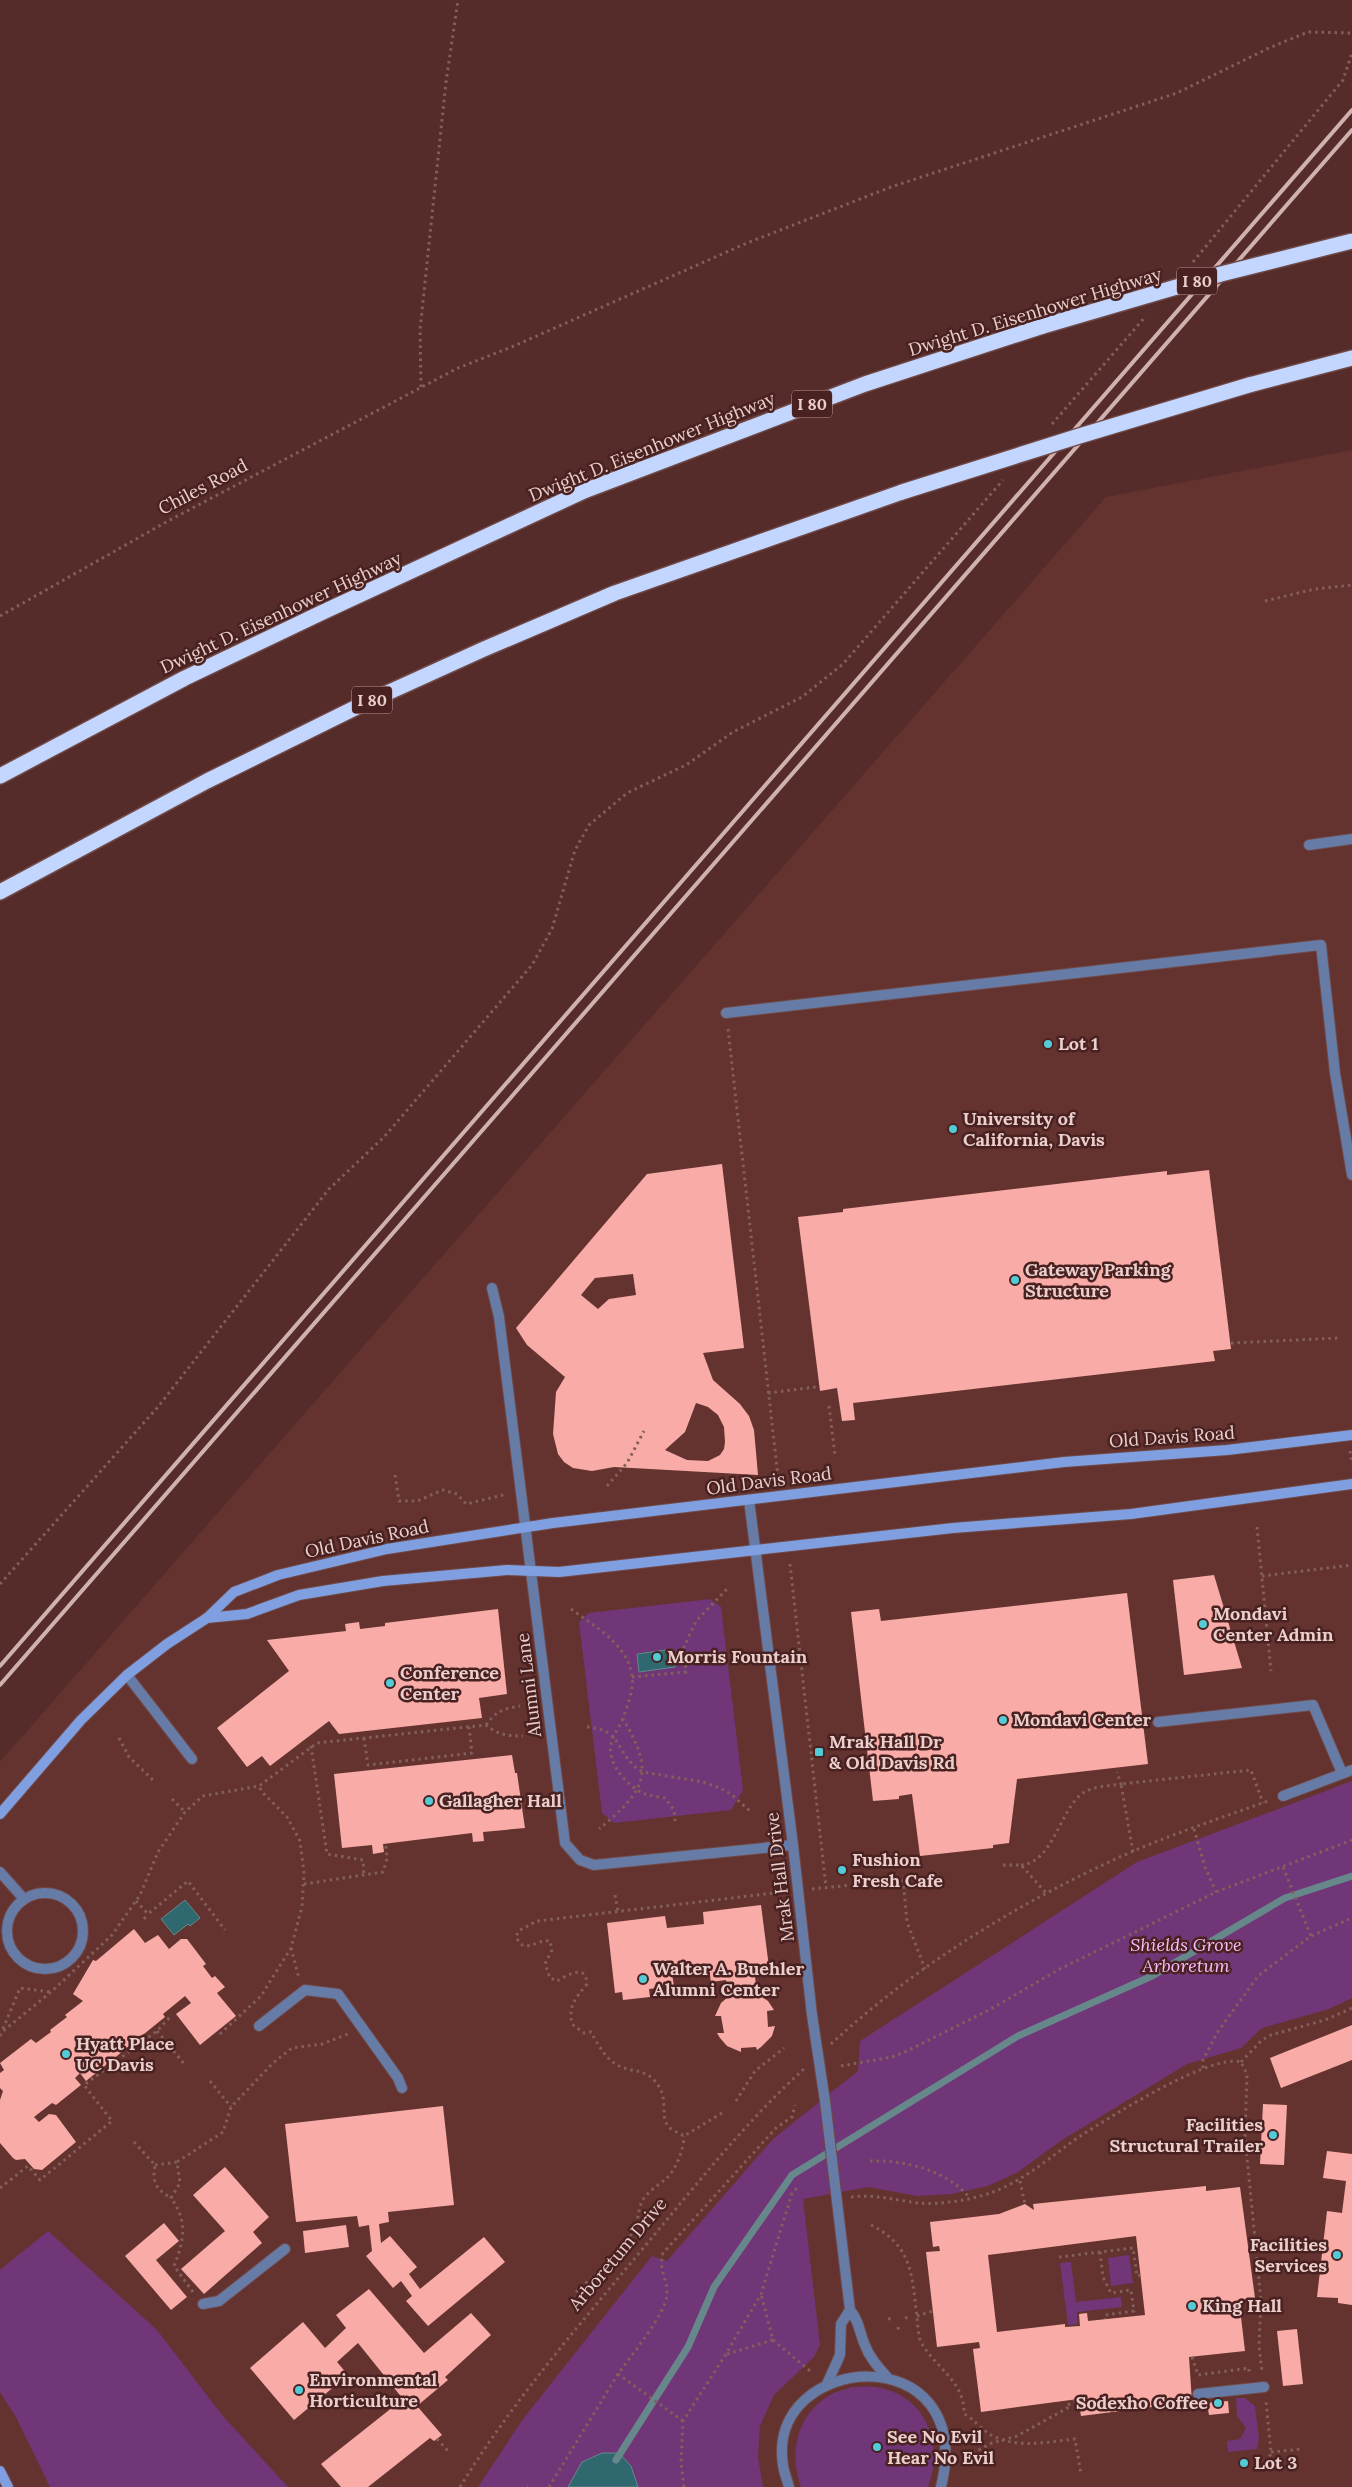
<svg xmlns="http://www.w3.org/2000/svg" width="1352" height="2487" font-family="Lora,serif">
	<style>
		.built { fill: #643330 }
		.green { fill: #713677 }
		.water { fill: #2f696f; stroke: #67888b }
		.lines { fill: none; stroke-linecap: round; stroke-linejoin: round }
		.stream { stroke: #67888b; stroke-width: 7 }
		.building { fill: #f9aca7; fill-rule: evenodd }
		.lane-casing { stroke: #704947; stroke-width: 12 }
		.street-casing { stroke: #704947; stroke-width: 12 }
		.secondary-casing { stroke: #704947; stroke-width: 12 }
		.highway-casing { stroke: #704947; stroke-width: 18 }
		.path { stroke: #835f5c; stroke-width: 3; stroke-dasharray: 2.5 4; stroke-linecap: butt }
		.lane { stroke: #667ba5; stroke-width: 10 }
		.street { stroke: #667ba5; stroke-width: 10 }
		.secondary { stroke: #7f9fe1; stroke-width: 10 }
		.highway { stroke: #c2d6ff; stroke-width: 15 }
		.rail { stroke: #cfb2af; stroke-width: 4 }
		.street-bridge-casing { stroke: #704947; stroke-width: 12; stroke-linecap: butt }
		.highway-bridge-casing { stroke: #704947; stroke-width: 18; stroke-linecap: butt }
		.street-bridge { stroke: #667ba5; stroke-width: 10 }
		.highway-bridge { stroke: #c2d6ff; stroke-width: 15 }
		.poi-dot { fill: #52cbd7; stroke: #492120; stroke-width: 2 }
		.labels { text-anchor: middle; stroke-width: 5; stroke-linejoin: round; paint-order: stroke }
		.shield { fill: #492120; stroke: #ba9b98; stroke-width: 1 }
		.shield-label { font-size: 16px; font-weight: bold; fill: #eacfcc }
		.street-label { font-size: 18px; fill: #eacfcc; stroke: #492120 }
		.poi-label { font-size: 18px; font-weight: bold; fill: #eacfcc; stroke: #492120; text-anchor: start }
		.park-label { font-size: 18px; font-style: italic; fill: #f9bdfe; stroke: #492120 }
	</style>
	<rect width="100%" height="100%" fill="#552c2a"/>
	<path class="built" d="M1352,450v2037h-1352v-725l1106,-1265z"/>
	<g class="green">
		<path d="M710,1599l11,8 22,183 -12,20 -117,13 -12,-10 -23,-191 10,-9z"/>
		<path d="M1352,1781v217l-23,11 -67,19 -21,20 -54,16 -125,76 -44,32 -30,14 -36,8 -35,2 -49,-9 -65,12 17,146 -6,12 -40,38 -14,31 -2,31 5,30h-285l45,-68 129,-163 15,5 106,-122 85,-68 2,-30 277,-179z"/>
		<path d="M48,2231l109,99 65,85 66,72h-238l-34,-70 -16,-25v-122z"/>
		<path d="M1129,2255l4,28 -22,3 -3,-28z"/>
		<path d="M1071,2262l5,40 45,-5 1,10 -45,5 1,12 -10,1 -8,-62z"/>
		<path d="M852,2387c7,0 16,-1 23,0 50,7 70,56 53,100h-127c-12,-34 -5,-72 29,-92 6,-4 15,-5 22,-8z"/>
		<path d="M1236,2398h9l10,8 4,33 -2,10 -29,3 -1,-11 13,-2 6,-11 -9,-12z"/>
	</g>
	<g class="water">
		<path d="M673,1649l2,18 -36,5 -2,-18z"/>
		<path d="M185,1900l15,18 -10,8 -2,-2 -14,11 -13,-16z"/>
		<path d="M602,2453h17l12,13 7,21h-70l14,-25z"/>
	</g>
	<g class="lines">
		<path class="stream" d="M616,2460l72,-113 26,-60 78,-112 226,-139 134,-60 133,-78 67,-22"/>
	</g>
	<g class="building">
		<path d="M722,1164l22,184 -41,5 10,27 27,24 9,12 5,14 4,45 -144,-8 -22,4 -19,-3 -9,-6 -6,-8 -5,-20 3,-42 9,-15 -38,-32 -11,-17 131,-154zM633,1274l3,21 -27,4 -11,10 -17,-14 14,-17zM696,1403l12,4 10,8 6,12 1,15 -1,7 -4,6 -12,6 -21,-1 -22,-10 20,-18z"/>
		<path d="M1209,1170l22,179 -18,2 2,10 -362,42 2,17 -13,1 -5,-33 -17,3 -22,-174 45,-5v-3l324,-38v4z"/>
		<path d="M1214,1575l28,93 -58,7 -11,-95z"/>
		<path d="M1127,1593l21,171 -131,15 -8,64 -16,2v3l-73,8 -8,-62 -13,2v3l-26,2 -22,-189 28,-3 2,12z"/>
		<path d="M498,1609l9,85 -28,4 3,20 -143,16 -10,-13 -59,45 -8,-10 -15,11 -30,-39 72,-57 -22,-31 79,-9 -1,-7 14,-2 1,7 25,-3v-3z"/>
		<path d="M512,1755l3,18h2l8,55 -42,4 1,9 -11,1 -1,-9 -89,11 1,8 -11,2 -1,-9 -30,3 -8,-74z"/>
		<path d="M761,1905l9,70 -15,2 2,16 11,8 6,9 -7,1 1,16 7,-1 -3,10 -11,11 -4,3 -1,-3 -15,1v4l-14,-6 -7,-8 -3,-5h7l-3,-17h-6l6,-13 7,-6 -2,-17 -15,2 -2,-13 -37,5 2,12 -25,3 1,8 -27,3 -1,-8 -7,1 -8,-70 58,-7 2,12 37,-4 -1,-12z"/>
		<path d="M134,1929l11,14 13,-8 11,14 12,-10h6l19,25 -3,2 9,12 3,-2 10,11 -8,6 19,23 -36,29 -24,-31 15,-11 -6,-7 -22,18 2,3 -79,64 -6,-8 -5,5 6,7 -25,20 -4,-2 -18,14 5,5 10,-8 7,1 20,27 -34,28 -8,-1 -9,-10 -9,1 -3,-2 -13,-15v-43l3,-9 -3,-3v-15l4,-3 -4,-7 31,-24 5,4 15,-11 -1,-2 17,-13 -2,-2 18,-14 -10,-7 20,-34 3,1z"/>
		<path d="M1352,2025v35l-71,28 -11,-30z"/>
		<path d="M1263,2104l24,1 -3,60 -24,-1z"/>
		<path d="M443,2106l11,99 -66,7 1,10 -10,2 2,19 9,-7 27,31 -8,7 11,15 64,-52 21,25 -77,64 -22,-25 6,-5 -11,-15 -8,7 -27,-32 6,-5 -3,-26 -10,2 -2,-11 -61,6 -11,-98z"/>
		<path d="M1327,2151l25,3v151l-14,-2v-5l-21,-1 10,-86 15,2 4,-32 -23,-3z"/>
		<path d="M225,2167l44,50 -16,15 9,11 -58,51 -23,-25 44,-38 -32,-36z"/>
		<path d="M1206,2186v5l34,-4 15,111 -16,2 6,51 -56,6 3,45 -111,14 -3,-17 -97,13 -8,-63 7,-1 -1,-6 -42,5 -11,-95 14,-1 -1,-5 -6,1 -3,-25 69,-8 26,-10 9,6 -1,-6zM1136,2236l9,79 -57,6 -1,-8 -8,1 1,12 -15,1v-3l-68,8 -9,-77z"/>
		<path d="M164,2223l15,18 -23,19 31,37 -16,13 -46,-54z"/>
		<path d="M346,2225l3,22 -44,6 -2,-22z"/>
		<path d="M369,2289l55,64 47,-40 20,22 -46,42 3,3 -31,26 25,29 -8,6 -4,-3 -62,49h-27l-20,-23 82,-65 -45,-56 -21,19 11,13 -54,45 -44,-52 53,-46 22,26 21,-20 -10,-13z"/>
		<path d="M1297,2329l6,55 -20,2 -6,-55z"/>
		<path d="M1228,2401l1,12 -20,2 -2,-12z"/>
	</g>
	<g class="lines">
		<g class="lane-casing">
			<g id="lane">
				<path d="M1309,845l43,-6"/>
				<path d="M726,1013l595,-68 14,128 17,102"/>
				<path d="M492,1288l7,29 66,526 15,17 14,5 199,-20"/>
				<path d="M127,1675l65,84"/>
				<path d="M1158,1722l155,-17 29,68"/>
				<path d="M0,1872l24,27"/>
				<circle cx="45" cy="1931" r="38"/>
				<path d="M259,2026l46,-36 33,4 60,84 4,10"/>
				<path d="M203,2304l16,-3 66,-52"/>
				<path d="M1198,2394l66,-7"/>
			</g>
		</g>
		<g class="street-casing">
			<g id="street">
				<path d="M749,1500l44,345 19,170 13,86"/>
				<path d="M1283,1796l69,-26"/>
				<path d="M835,2185l15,125c9,11 9,20 14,33 5,14 14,24 23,34"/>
				<path d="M826,2386l14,-31 1,-31 9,-14"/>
				<path d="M789,2487c-2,-7 -5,-15 -6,-22 -18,-113 195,-130 158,22"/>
			</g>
		</g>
		<g class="secondary-casing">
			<g id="secondary">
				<path d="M207,1618l40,-4 52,-19 84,-14 124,-11 52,2 394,-44 178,-14 221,-30"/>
				<path d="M0,1814l81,-94 46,-45 40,-31 40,-26 27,-26 44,-17 109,-26 166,-26 511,-61 163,-12 125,-15"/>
				<path d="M0,2471l8,16"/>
			</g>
		</g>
		<g class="highway-casing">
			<g id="highway">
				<path d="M1249,385l103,-27"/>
				<path d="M0,776l185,-98 138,-66 261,-121 281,-107 178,-58"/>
				<path d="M0,892l207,-111 158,-78 119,-54 131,-56 287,-101"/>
			</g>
		</g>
		<g class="path">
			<path d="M1193,262l150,-182 9,-27"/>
			<path d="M421,387l-1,-57 26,-248 12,-82"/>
			<path d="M1052,424l94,-108"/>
			<path d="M1265,601l50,-12 37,-4"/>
			<path d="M0,616l168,-95 290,-153 56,-22 233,-103 144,-56 286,-94 92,-45 39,-16 44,1"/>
			<path d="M728,1029l50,448"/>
			<path d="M1231,1343l108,-5"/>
			<path d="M768,1393l48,-6"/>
			<path d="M829,1406l6,49"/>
			<path d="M1350,1451l2,13"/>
			<path d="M395,1475l4,26h18l26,-11 14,4 9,10 41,-10"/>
			<path d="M607,1486l20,-23 17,-32"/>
			<path d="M1257,1527l14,144"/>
			<path d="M790,1564l36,323"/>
			<path d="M1262,1576l90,-11"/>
			<path d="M0,1584l157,-176 172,-219 55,-52 148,-172 20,-36 23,-79 14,-25 38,-32 59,-28 47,-33 69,-35 41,-33 160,-184"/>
			<path d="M571,1609c23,17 58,36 61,68 2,13 -5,29 -9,42 33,54 22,72 -24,110"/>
			<path d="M632,1677l54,-5 -2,-25 12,-26 32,-33"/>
			<path d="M623,1719c-4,8 -11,17 -12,26 -4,19 17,42 34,49 6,2 14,3 20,4l9,12 1,11"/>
			<path d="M486,1725c10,-14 17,-16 34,-19"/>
			<path d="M587,1727c38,2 28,30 56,45l60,10 17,6 12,7 19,17"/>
			<path d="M119,1738l10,19 25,24"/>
			<path d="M364,1738l4,27 104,-12 -3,-26"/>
			<path d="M311,1746l16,108 36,6 1,16"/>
			<path d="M172,1799l13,13"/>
			<path d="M1194,1829l11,38 11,25"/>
			<path d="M1133,1852l-12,-68 130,-14 12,33"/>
			<path d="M1003,1865h18l25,28"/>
			<path d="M1021,1865c33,-3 38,-55 62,-72 11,-7 25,-7 38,-9l-4,-12"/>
			<path d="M1283,1867l28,69"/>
			<path d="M304,1884l79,-12 4,-13 -1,-13"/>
			<path d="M812,1889l91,-9 4,42 18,47"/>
			<path d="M615,1895l3,16"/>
			<path d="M136,1901l12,13 40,-33 37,49"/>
			<path d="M144,1919l4,-5"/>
			<path d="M291,1948l8,30"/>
			<path d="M3,2029l17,-41 31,4"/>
			<path d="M157,2031l29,35"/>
			<path d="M220,2034l41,-38 30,-48 11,-41 2,-34 -4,-32 -13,-24 -25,-25 -3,-6"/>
			<path d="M0,2036l2,-4 49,-40 61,-57 28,-40 18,-43 27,-40 18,-16 56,-10 58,-43 169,-18c12,10 22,11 37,11"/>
			<path d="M831,2044c81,-75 179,-136 278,-182 51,-24 106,-42 159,-61"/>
			<path d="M1241,2062l21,-22 9,-5 54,-15 27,-12"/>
			<path d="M841,2066l51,-9 15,-6 82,-41 69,-40 158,-78 136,-52"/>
			<path d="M1203,2068v-8l14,-27 41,-57 53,-40 41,-18"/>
			<path d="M210,2081l21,26"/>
			<path d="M736,2101l19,-30 29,-23"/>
			<path d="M722,2113l-38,23c-5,-3 -13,-6 -16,-10 -9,-12 3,-29 -15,-47 -10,-10 -24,-7 -36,-14 -12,-7 -20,-22 -26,-33l-7,1 -12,-9c-4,-19 4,-26 15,-40 -1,-21 -19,-9 -30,-3l-7,-3 -5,-14 7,-14 -2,-9c-14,-2 -27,15 -34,-5l4,-6 17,-9 246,-29"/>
			<path d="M134,2142l21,23c-3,18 1,24 16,33"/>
			<path d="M870,2161c36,-1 76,9 100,37"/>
			<path d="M155,2165l22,-3"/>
			<path d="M1020,2181l5,23"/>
			<path d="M0,2188l28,-22 12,14 72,-59 -28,-36 73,-54 15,-16"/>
			<path d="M851,2197c23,-3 44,3 67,6 24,2 53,-3 75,-11 34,-13 59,-37 89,-57 30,-19 127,-81 159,-73l6,12 -2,63 16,163 -2,45 3,27"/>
			<path d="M871,2225c42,21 41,51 46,93 1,8 1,20 5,26 15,25 43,38 42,70 10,5 17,15 27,21 25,14 57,7 84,4l6,35"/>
			<path d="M1100,2252l3,25 8,16 20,-3 3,21 -29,4v4"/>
			<path d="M1059,2257l74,-9 4,28 3,-1"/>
			<path d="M193,2292l-19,-26c10,-25 14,-45 -3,-68l9,-15 -3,-21 46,-30 8,-25 42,-44 19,-15 30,-4 26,-10"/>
			<path d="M576,2292c20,-19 48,-39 59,-65 4,-9 3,-20 9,-29 6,-8 16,-14 23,-20 9,-9 17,-29 17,-42"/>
			<path d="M917,2316l16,-5"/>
			<path d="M905,2318l6,-1"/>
			<path d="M888,2319l5,-1"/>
			<path d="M898,2327l1,6"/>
			<path d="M773,2340l37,31"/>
			<path d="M727,2354l46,-14 -12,-46"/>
			<path d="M1192,2357l6,18 51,-7v4"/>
			<path d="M1068,2405l10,-6"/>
			<path d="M683,2421l-65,-47c12,-17 47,-59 49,-79 1,-16 -9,-24 -4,-42l113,-125 16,-11 3,-12"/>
			<path d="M437,2439l13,14"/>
			<path d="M1271,2452l32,-3"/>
			<path d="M967,2456l25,-13 25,-7 54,-30"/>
			<path d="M1266,2469l5,-17 -5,-51"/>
			<path d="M460,2487c52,-85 117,-159 180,-235 53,-63 104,-129 165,-184"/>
			<path d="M527,2487h1"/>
			<path d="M549,2487l69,-113"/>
			<path d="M684,2487l-3,-24 2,-42 43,-67 35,-60 31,-101 7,-7"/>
		</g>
		<use href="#lane" class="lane"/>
		<use href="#street" class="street"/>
		<use href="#secondary" class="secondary"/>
		<use href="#highway" class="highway"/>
		<g class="rail">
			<path d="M0,1666l1352,-1556"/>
			<path d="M0,1685l1352,-1555"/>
		</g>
		<g class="street-bridge-casing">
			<path id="street-bridge" d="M825,2101l10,84"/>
		</g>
		<g class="highway-bridge-casing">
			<g id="highway-bridge">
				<path d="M1043,326l178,-52 131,-33"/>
				<path d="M902,492l174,-55 173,-52"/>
			</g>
		</g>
		<use href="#street-bridge" class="street-bridge"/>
		<use href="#highway-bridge" class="highway-bridge"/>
	</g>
	<g class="poi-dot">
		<circle cx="1048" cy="1044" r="5"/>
		<circle cx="953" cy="1129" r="5"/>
		<circle cx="1015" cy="1280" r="5"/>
		<circle cx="1203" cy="1624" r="5"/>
		<circle cx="657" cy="1657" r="5"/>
		<circle cx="390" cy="1683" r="5"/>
		<circle cx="1003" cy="1720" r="5"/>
		<rect x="814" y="1747" width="10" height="10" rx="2.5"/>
		<circle cx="429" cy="1801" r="5"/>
		<circle cx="842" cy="1870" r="5"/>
		<circle cx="643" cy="1979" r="5"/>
		<circle cx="66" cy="2054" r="5"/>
		<circle cx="1273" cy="2135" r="5"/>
		<circle cx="1337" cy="2255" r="5"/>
		<circle cx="1192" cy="2306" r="5"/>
		<circle cx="299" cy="2390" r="5"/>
		<circle cx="1218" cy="2403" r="5"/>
		<circle cx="877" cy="2447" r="5"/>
		<circle cx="1244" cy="2463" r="5"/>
	</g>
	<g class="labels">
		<g class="shield">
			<rect x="1177" y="267.5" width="40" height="27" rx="4"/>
			<rect x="792" y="390.5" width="40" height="27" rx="4"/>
			<rect x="352" y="686.5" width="40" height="27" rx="4"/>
		</g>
		<g class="shield-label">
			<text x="1197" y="287">I 80</text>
			<text x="812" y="410">I 80</text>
			<text x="372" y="706">I 80</text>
		</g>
		<g class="street-label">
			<text transform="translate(1035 312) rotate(-17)" y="6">Dwight D. Eisenhower Highway</text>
			<text transform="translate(652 447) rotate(-22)" y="6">Dwight D. Eisenhower Highway</text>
			<text transform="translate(203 487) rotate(-28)" y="6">Chiles Road</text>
			<text transform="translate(281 613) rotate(-25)" y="6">Dwight D. Eisenhower Highway</text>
			<text transform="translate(1172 1437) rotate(-4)" y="6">Old Davis Road</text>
			<text transform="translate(769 1481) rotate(-7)" y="6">Old Davis Road</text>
			<text transform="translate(367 1539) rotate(-12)" y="6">Old Davis Road</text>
			<text transform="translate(529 1685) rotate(-97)" y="6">Alumni Lane</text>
			<text transform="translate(780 1877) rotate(-97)" y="6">Mrak Hall Drive</text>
			<text transform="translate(618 2254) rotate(-50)" y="6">Arboretum Drive</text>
		</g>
		<g class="poi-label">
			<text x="1058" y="1050">Lot 1</text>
			<text x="963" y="1125">University of<tspan x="963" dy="21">California, Davis</tspan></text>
			<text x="1025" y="1276">Gateway Parking<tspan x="1025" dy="21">Structure</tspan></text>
			<text x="1213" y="1620">Mondavi<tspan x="1213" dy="21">Center Admin</tspan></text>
			<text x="667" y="1663">Morris Fountain</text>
			<text x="400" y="1679">Conference<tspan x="400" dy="21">Center</tspan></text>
			<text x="1013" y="1726">Mondavi Center</text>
			<text x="829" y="1748">Mrak Hall Dr<tspan x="829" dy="21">&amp; Old Davis Rd</tspan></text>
			<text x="439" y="1807">Gallagher Hall</text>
			<text x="852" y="1866">Fushion<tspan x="852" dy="21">Fresh Cafe</tspan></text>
			<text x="653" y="1975">Walter A. Buehler<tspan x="653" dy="21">Alumni Center</tspan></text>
			<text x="76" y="2050">Hyatt Place<tspan x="76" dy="21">UC Davis</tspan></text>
			<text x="1263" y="2131" text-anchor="end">Facilities<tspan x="1263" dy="21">Structural Trailer</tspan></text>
			<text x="1327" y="2251" text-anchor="end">Facilities<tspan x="1327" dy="21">Services</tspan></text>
			<text x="1202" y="2312">King Hall</text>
			<text x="309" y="2386">Environmental<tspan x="309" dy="21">Horticulture</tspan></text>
			<text x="1208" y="2409" text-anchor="end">Sodexho Coffee</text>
			<text x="887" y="2443">See No Evil<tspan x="887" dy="21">Hear No Evil</tspan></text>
			<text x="1254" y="2469">Lot 3</text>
		</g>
		<g class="park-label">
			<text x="1186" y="1951">Shields Grove<tspan x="1186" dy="21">Arboretum</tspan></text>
		</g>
	</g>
</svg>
